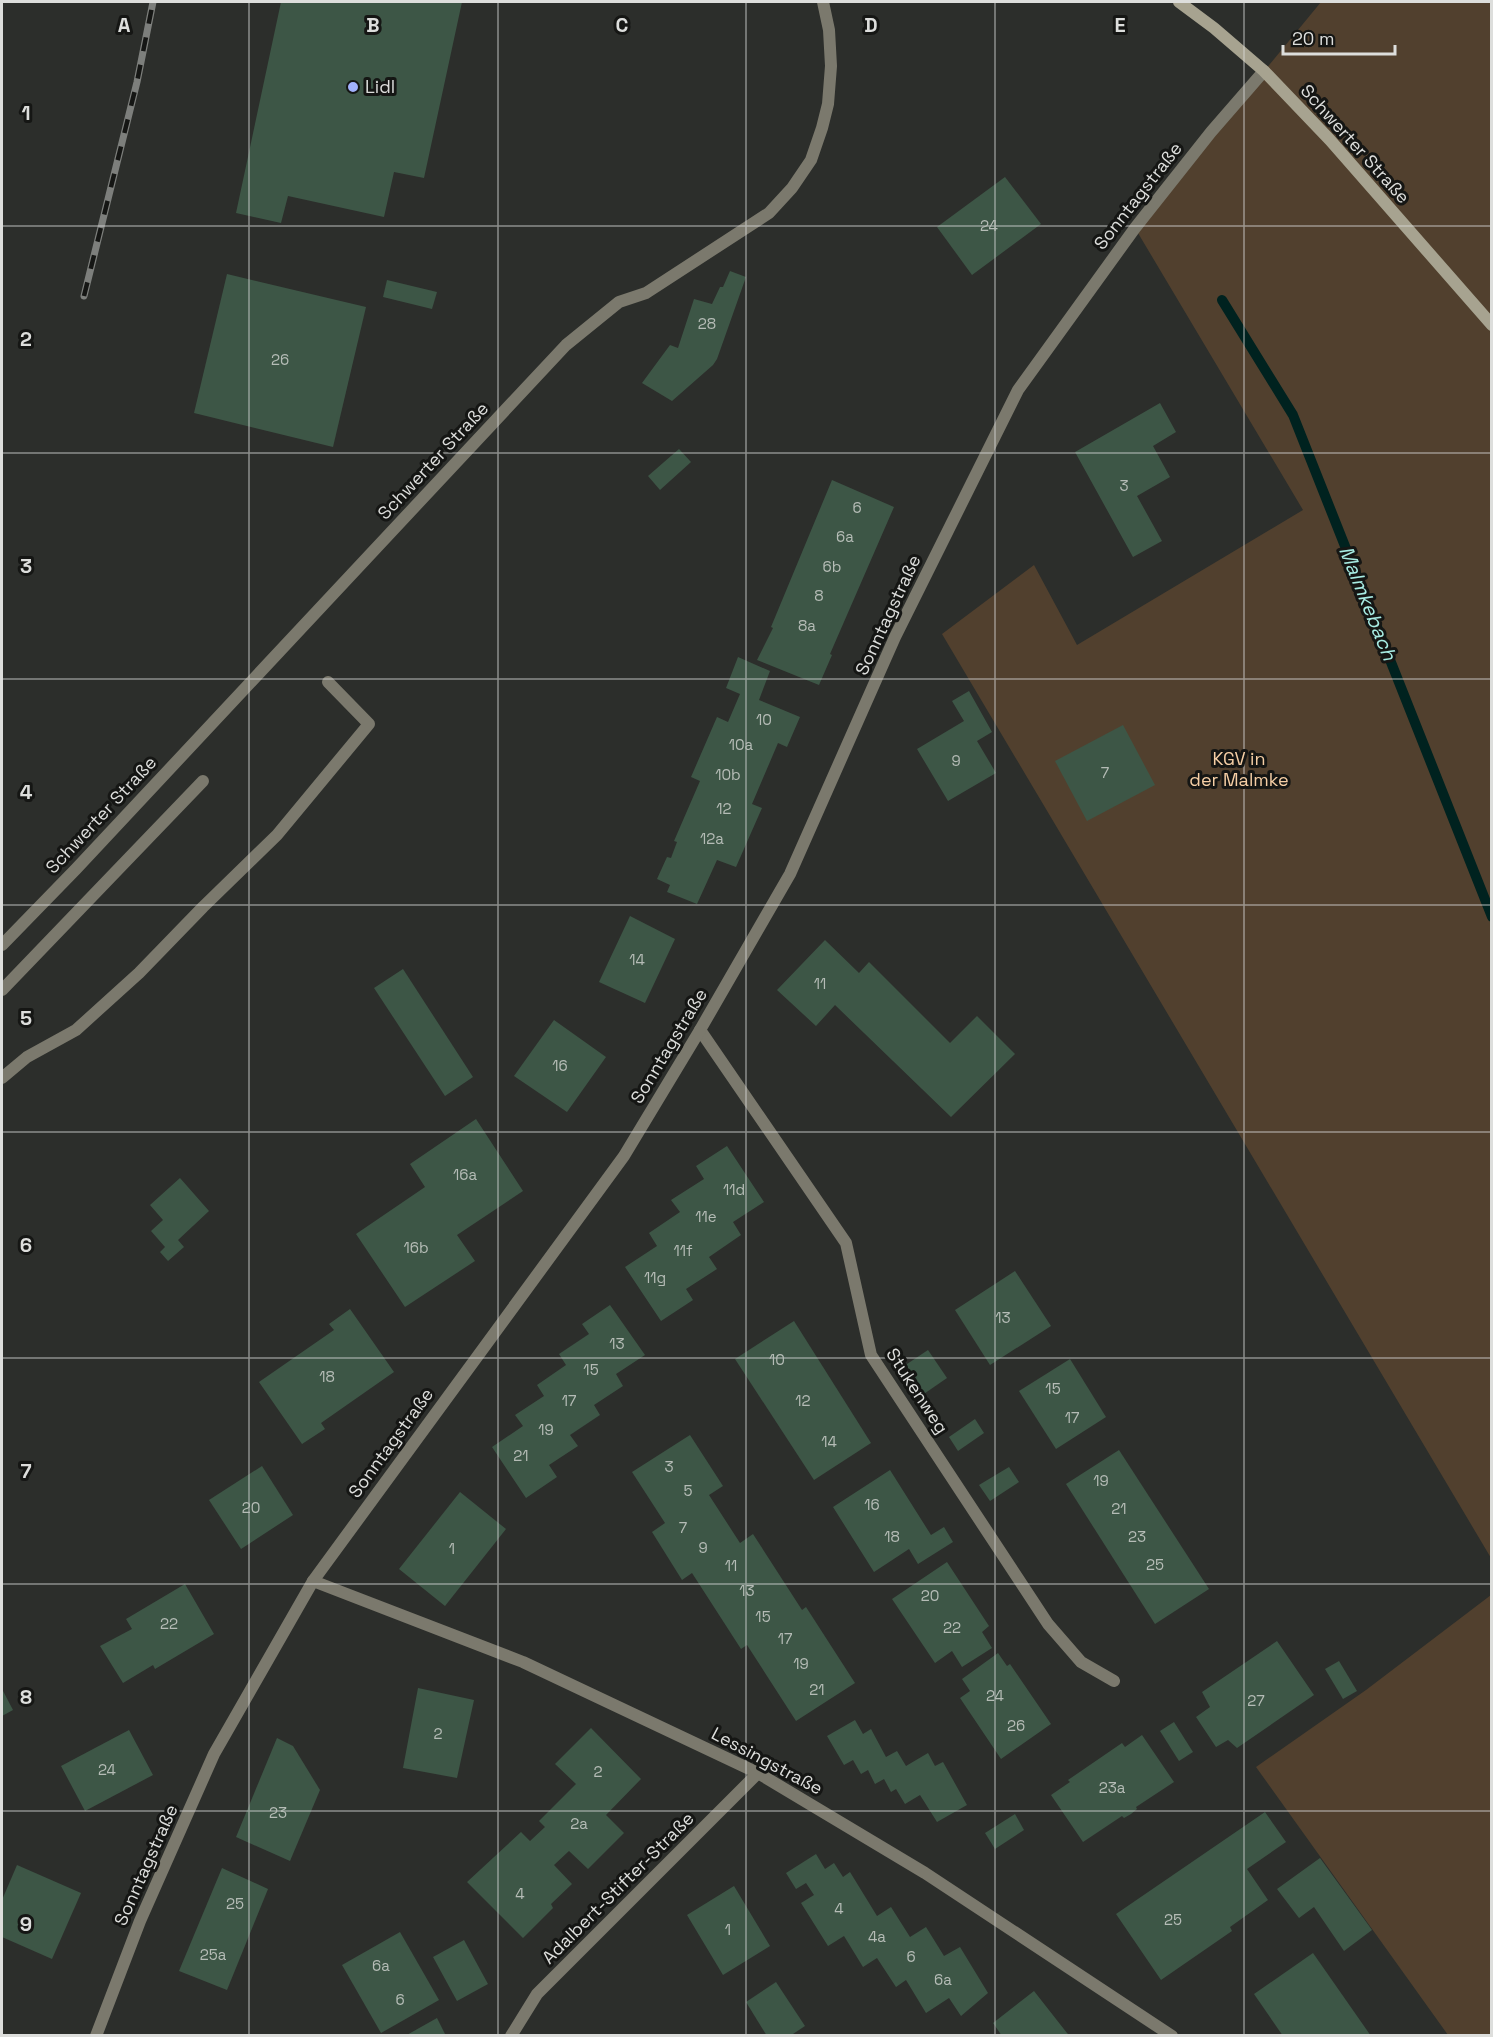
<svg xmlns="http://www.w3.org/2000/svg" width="1493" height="2037" font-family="'Space Grotesk',sans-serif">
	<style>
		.green { fill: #51402e }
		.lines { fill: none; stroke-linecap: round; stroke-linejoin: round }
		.stream { stroke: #00221f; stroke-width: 10 }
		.building { fill: #3d5646 }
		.service { stroke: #7b796d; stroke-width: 12 }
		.minor { stroke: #7b796d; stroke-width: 12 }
		.secondary { stroke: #a7a390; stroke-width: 12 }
		.rail-casing { stroke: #7d7f7c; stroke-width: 7 }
		.rail { stroke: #151614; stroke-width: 4.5; stroke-dasharray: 14; stroke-linecap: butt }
		.grid { fill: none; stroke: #dddedc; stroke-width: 1.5; stroke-opacity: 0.55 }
		.poi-dot { fill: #a2b2fd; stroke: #151614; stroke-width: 2 }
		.labels { text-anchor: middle; stroke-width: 6; stroke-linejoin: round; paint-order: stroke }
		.number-label { font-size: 15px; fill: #b5bcb6 }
		.poi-label { font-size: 18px; fill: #dddedc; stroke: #151614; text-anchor: start }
		.street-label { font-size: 18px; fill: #dddedc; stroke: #151614 }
		.park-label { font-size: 18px; fill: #f6cfa5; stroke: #151614 }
		.water-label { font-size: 20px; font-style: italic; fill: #a8ede4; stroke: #151614 }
		.grid-label { font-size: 20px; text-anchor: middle; font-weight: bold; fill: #dddedc; stroke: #151614; stroke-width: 6; stroke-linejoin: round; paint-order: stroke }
	</style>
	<rect width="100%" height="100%" fill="#2c2e2b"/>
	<g class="green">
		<path d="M1321,2h170v1556l-549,-924 92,-69 43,80 226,-135 -168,-282z"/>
		<path d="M1491,1595v440h-43l-192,-268 110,-77z"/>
	</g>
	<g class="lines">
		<path class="stream" d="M1222,300l71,115 199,502"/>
	</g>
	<g class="building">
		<path d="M281,2h181l-38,176 -30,-6 -10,45 -96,-21 -7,27 -45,-10z"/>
		<path d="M1005,177l36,47 -69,51 -35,-48z"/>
		<path d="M730,271l16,6 -29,82 -4,6 -41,36 -30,-18 28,-38 8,3 16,-49 18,5 8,-17h3z"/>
		<path d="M227,274l139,33 -33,140 -139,-34z"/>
		<path d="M387,280l50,12 -5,17 -49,-12z"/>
		<path d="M1160,403l16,29 -23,14 17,31 -33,19 25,45 -29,16 -58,-105z"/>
		<path d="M679,449l12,13 -31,28 -12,-14z"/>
		<path d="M832,480l62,27 -64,147 2,1 -13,30 -62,-25 16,-32 -2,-1z"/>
		<path d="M738,657l32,14 -11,29 41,17 -13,30 -9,-4 -26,61 10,4 -26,59 -19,-7 -20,44 -30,-12 3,-7 -13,-6 10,-22 4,1 6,-16 -3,-1 26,-60 -9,-4 26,-60 11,5 12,-28 -14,-6z"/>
		<path d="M969,691l23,41 -15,9 19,32 -48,28 -31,-52 47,-28 -12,-20z"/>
		<path d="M1123,725l32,60 -68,36 -32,-60z"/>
		<path d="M630,916l45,23 -30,64 -46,-21z"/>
		<path d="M825,940l34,33 10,-11 81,81 27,-27 38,38 -64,63 -116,-112 -19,21 -39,-36z"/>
		<path d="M403,969l70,108 -28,19 -71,-108z"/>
		<path d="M554,1020l52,37 -39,55 -53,-36z"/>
		<path d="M476,1119l47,72 -66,44 18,26 -70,46 -49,-73 69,-47 -15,-23z"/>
		<path d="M727,1146l37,56 -31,20 8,13 -32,22 8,12 -31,20 7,11 -32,21 -36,-54 32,-21 -8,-13 31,-21 -9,-12 33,-21 -8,-13z"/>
		<path d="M180,1178l29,33 -31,29 6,7 -16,14 -8,-9 5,-5 -14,-16 12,-11 -13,-15z"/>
		<path d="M1015,1271l36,55 -61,39 -35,-55z"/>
		<path d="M610,1305l35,50 -29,19 7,12 -29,19 6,10 -30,20 8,11 -29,19 8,12 -31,21 -34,-51 31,-21 -8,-11 29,-19 -7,-11 29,-20 -7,-11 30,-20 -7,-10z"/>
		<path d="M350,1309l44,63 -73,51 4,6 -23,15 -43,-62 75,-52 -5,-6z"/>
		<path d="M794,1321l77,122 -57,37 -79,-121z"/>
		<path d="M928,1350l19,28 -29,20 -20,-28z"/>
		<path d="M1070,1359l36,58 -50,32 -37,-58z"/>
		<path d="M975,1419l9,14 -26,18 -9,-14z"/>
		<path d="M690,1435l33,51 -14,9 31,48 13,-9 49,76 4,-3 49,76 -59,38 -49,-76 -6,4 -49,-76 -10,7 -30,-48 13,-9 -33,-51z"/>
		<path d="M1119,1450l90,139 -54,35 -89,-140z"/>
		<path d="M262,1466l31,49 -52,34 -32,-49z"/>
		<path d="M1009,1467l10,15 -29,19 -11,-16z"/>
		<path d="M890,1470l41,65 13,-8 9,15 -35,22 -9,-15 -35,23 -41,-65z"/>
		<path d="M460,1492l46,37 -61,77 -46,-37z"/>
		<path d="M947,1562l42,64 -7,6 10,16 -30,19 -10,-16 -17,12 -43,-64z"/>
		<path d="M185,1584l29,50 -59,35 -2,-4 -30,18 -23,-37 32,-17 -6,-10z"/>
		<path d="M1277,1641l37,54 -77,53 -9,-8 -12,7 -20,-30 14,-10 -8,-15z"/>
		<path d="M998,1653l9,13 3,-2 41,60 -50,35 -41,-61 10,-7 -8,-12z"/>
		<path d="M1339,1661l18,30 -14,8 -18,-30z"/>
		<path d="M418,1688l56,12 -17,78 -54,-10z"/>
		<path d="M2,1689l11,21 -11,6z"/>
		<path d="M855,1720l8,14 8,-5 15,28 11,-6 9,15 22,-13 7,13 8,-4 24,43 -30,17 -17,-27 -15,9 -9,-15 -5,3 -7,-13 -9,5 -7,-14 -7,4 -8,-14 -9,5 -17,-29z"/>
		<path d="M1174,1722l19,30 -14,9 -19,-30z"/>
		<path d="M591,1728l50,51 -35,36 18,18 -36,36 -19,-18 -15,14 18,19 -21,20 2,4 -30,30 -56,-56 54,-50 9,9 15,-14 -6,-6 37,-37 -21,-20z"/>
		<path d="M129,1730l24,45 -68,36 -24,-45z"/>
		<path d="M1142,1735l32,47 -38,25 1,2 -6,5 -7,4 -2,-2 -39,26 -32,-47 19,-13 -2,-2 54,-37 3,4z"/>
		<path d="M277,1738l16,8 27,44 -30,71 -54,-24z"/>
		<path d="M1265,1812l21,30 -39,27 21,31 -38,27 2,4 -71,49 -45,-66z"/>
		<path d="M1015,1814l9,16 -29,19 -10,-16z"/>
		<path d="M816,1854l9,15 9,-6 9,14 7,-5 27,44 14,-9 19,30 16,-10 18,29 16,-9 28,46 -27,23 -12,-18 -23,15 -20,-33 -10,7 -19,-29 -14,9 -19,-31 -16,10 -27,-43 13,-8 -8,-12 -10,6 -10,-16z"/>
		<path d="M1320,1858l52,72 -28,21 -30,-44 -15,11 -22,-29z"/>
		<path d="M17,1865l64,28 -29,66 -50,-22v-37z"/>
		<path d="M222,1868l46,21 -41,101 -48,-19z"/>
		<path d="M734,1886l36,60 -47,29 -36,-60z"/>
		<path d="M400,1932l39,68 -58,33 -39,-68z"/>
		<path d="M464,1940l24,44 -31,17 -24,-44z"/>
		<path d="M1313,1953l58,83h-88l-29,-42z"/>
		<path d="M776,1982l29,44 -15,10h-23l-21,-34z"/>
		<path d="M1034,1991l33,42 3,3h-68l-9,-13z"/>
		<path d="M437,2018l9,18h-41z"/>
	</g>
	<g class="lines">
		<g class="service">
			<path d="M2,990l201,-209"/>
			<path d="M2,1078l25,-21 49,-27 63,-57 64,-66 74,-72 92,-111 -41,-42"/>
		</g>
		<g class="minor">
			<path d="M2,945l74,-76 490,-524 53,-43 27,-9 123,-80 23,-25 19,-28 11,-32 6,-24 3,-38 -2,-36 -6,-28"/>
			<path d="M700,1030l146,213 25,112 177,269 33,38 33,19"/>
			<path d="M313,1581l210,81 235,111 167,100 247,163"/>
			<path d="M96,2036l44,-115 74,-167 99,-173 311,-425 76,-126 90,-156 105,-237 123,-247 117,-162 76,-96 53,-61"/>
			<path d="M511,2036l26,-42 221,-221"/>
		</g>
		<path class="secondary" d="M1179,2l35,26 50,43 66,69 162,185"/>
		<g class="rail-casing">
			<path id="rail" d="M84,296l53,-214 16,-80"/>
		</g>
		<use href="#rail" class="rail"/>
	</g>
	<path class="grid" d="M249,2v2034M498,2v2034M746,2v2034M995,2v2034M1244,2v2034M2,226h1490M2,453h1490M2,679h1490M2,905h1490M2,1132h1490M2,1358h1490M2,1584h1490M2,1811h1490"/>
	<circle class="poi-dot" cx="353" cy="87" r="6"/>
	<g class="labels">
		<g class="number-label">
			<text x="989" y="231">24</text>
			<text x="707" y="329">28</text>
			<text x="280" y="365">26</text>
			<text x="1124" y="491">3</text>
			<text x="857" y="513">6</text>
			<text x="845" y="542">6a</text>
			<text x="832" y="572">6b</text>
			<text x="819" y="601">8</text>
			<text x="807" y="631">8a</text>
			<text x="764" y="725">10</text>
			<text x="741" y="750">10a</text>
			<text x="956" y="766">9</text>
			<text x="1105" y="778">7</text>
			<text x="728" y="780">10b</text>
			<text x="724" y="814">12</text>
			<text x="712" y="844">12a</text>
			<text x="637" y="965">14</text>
			<text x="820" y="989">11</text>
			<text x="560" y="1071">16</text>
			<text x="465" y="1180">16a</text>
			<text x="734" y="1195">11d</text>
			<text x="706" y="1222">11e</text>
			<text x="416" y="1253">16b</text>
			<text x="683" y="1256">11f</text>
			<text x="655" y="1283">11g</text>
			<text x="1003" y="1323">13</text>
			<text x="617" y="1349">13</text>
			<text x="777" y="1365">10</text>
			<text x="591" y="1375">15</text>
			<text x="327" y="1382">18</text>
			<text x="1053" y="1394">15</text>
			<text x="569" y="1406">17</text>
			<text x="803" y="1406">12</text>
			<text x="1072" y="1423">17</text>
			<text x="546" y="1435">19</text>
			<text x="829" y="1447">14</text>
			<text x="521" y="1461">21</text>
			<text x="669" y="1472">3</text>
			<text x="1101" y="1486">19</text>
			<text x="688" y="1496">5</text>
			<text x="872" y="1510">16</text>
			<text x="251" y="1513">20</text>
			<text x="1119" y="1514">21</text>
			<text x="683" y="1533">7</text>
			<text x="892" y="1542">18</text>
			<text x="1137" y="1542">23</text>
			<text x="703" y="1553">9</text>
			<text x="452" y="1554">1</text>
			<text x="1155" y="1570">25</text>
			<text x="731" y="1571">11</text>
			<text x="747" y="1596">13</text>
			<text x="930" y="1601">20</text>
			<text x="763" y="1622">15</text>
			<text x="169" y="1629">22</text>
			<text x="952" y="1633">22</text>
			<text x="785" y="1644">17</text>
			<text x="801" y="1669">19</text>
			<text x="817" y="1695">21</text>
			<text x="995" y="1701">24</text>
			<text x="1256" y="1706">27</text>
			<text x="1016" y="1731">26</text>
			<text x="438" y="1739">2</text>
			<text x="107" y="1775">24</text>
			<text x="598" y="1777">2</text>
			<text x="1112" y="1793">23a</text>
			<text x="278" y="1818">23</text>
			<text x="579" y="1829">2a</text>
			<text x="520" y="1899">4</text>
			<text x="235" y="1909">25</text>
			<text x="839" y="1914">4</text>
			<text x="1173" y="1925">25</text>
			<text x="728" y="1935">1</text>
			<text x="877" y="1942">4a</text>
			<text x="213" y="1960">25a</text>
			<text x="911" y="1962">6</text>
			<text x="381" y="1971">6a</text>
			<text x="943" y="1985">6a</text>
			<text x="400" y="2005">6</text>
		</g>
		<g class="poi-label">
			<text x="365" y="93">Lidl</text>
		</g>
		<g class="street-label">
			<text transform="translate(1355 144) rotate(48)" y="6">Schwerter Straße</text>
			<text transform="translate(1138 196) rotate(-52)" y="6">Sonntagstraße</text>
			<text transform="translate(433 461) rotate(-47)" y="6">Schwerter Straße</text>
			<text transform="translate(888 615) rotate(-65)" y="6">Sonntagstraße</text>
			<text transform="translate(101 815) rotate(-47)" y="6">Schwerter Straße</text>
			<text transform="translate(669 1046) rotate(-59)" y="6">Sonntagstraße</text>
			<text transform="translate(917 1391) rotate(57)" y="6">Stukenweg</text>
			<text transform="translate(391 1443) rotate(-54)" y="6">Sonntagstraße</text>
			<text transform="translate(767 1761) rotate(28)" y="6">Lessingstraße</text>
			<text transform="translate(146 1865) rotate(-66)" y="6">Sonntagstraße</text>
			<text transform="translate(618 1888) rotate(-45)" y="6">Adalbert-Stifter-Straße</text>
		</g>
		<g class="park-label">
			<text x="1239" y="765">KGV in<tspan x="1239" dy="21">der Malmke</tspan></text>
		</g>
		<g class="water-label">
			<text transform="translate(1368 603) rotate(68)" y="7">Malmkebach</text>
		</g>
	</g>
	<g class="grid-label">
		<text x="124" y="32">A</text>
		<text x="373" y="32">B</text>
		<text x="622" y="32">C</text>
		<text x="871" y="32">D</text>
		<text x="1120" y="32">E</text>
		<text x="26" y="120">1</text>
		<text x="26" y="346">2</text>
		<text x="26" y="573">3</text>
		<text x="26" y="799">4</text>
		<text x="26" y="1025">5</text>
		<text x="26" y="1252">6</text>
		<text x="26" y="1478">7</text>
		<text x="26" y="1704">8</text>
		<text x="26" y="1931">9</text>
	</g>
	<rect width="1493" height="2037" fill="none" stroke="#dddedc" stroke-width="6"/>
	<path d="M1283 45v9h112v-9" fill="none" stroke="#dddedc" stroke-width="3"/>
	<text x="1292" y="45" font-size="18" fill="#dddedc" stroke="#151614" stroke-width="4.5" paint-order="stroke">20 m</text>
</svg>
